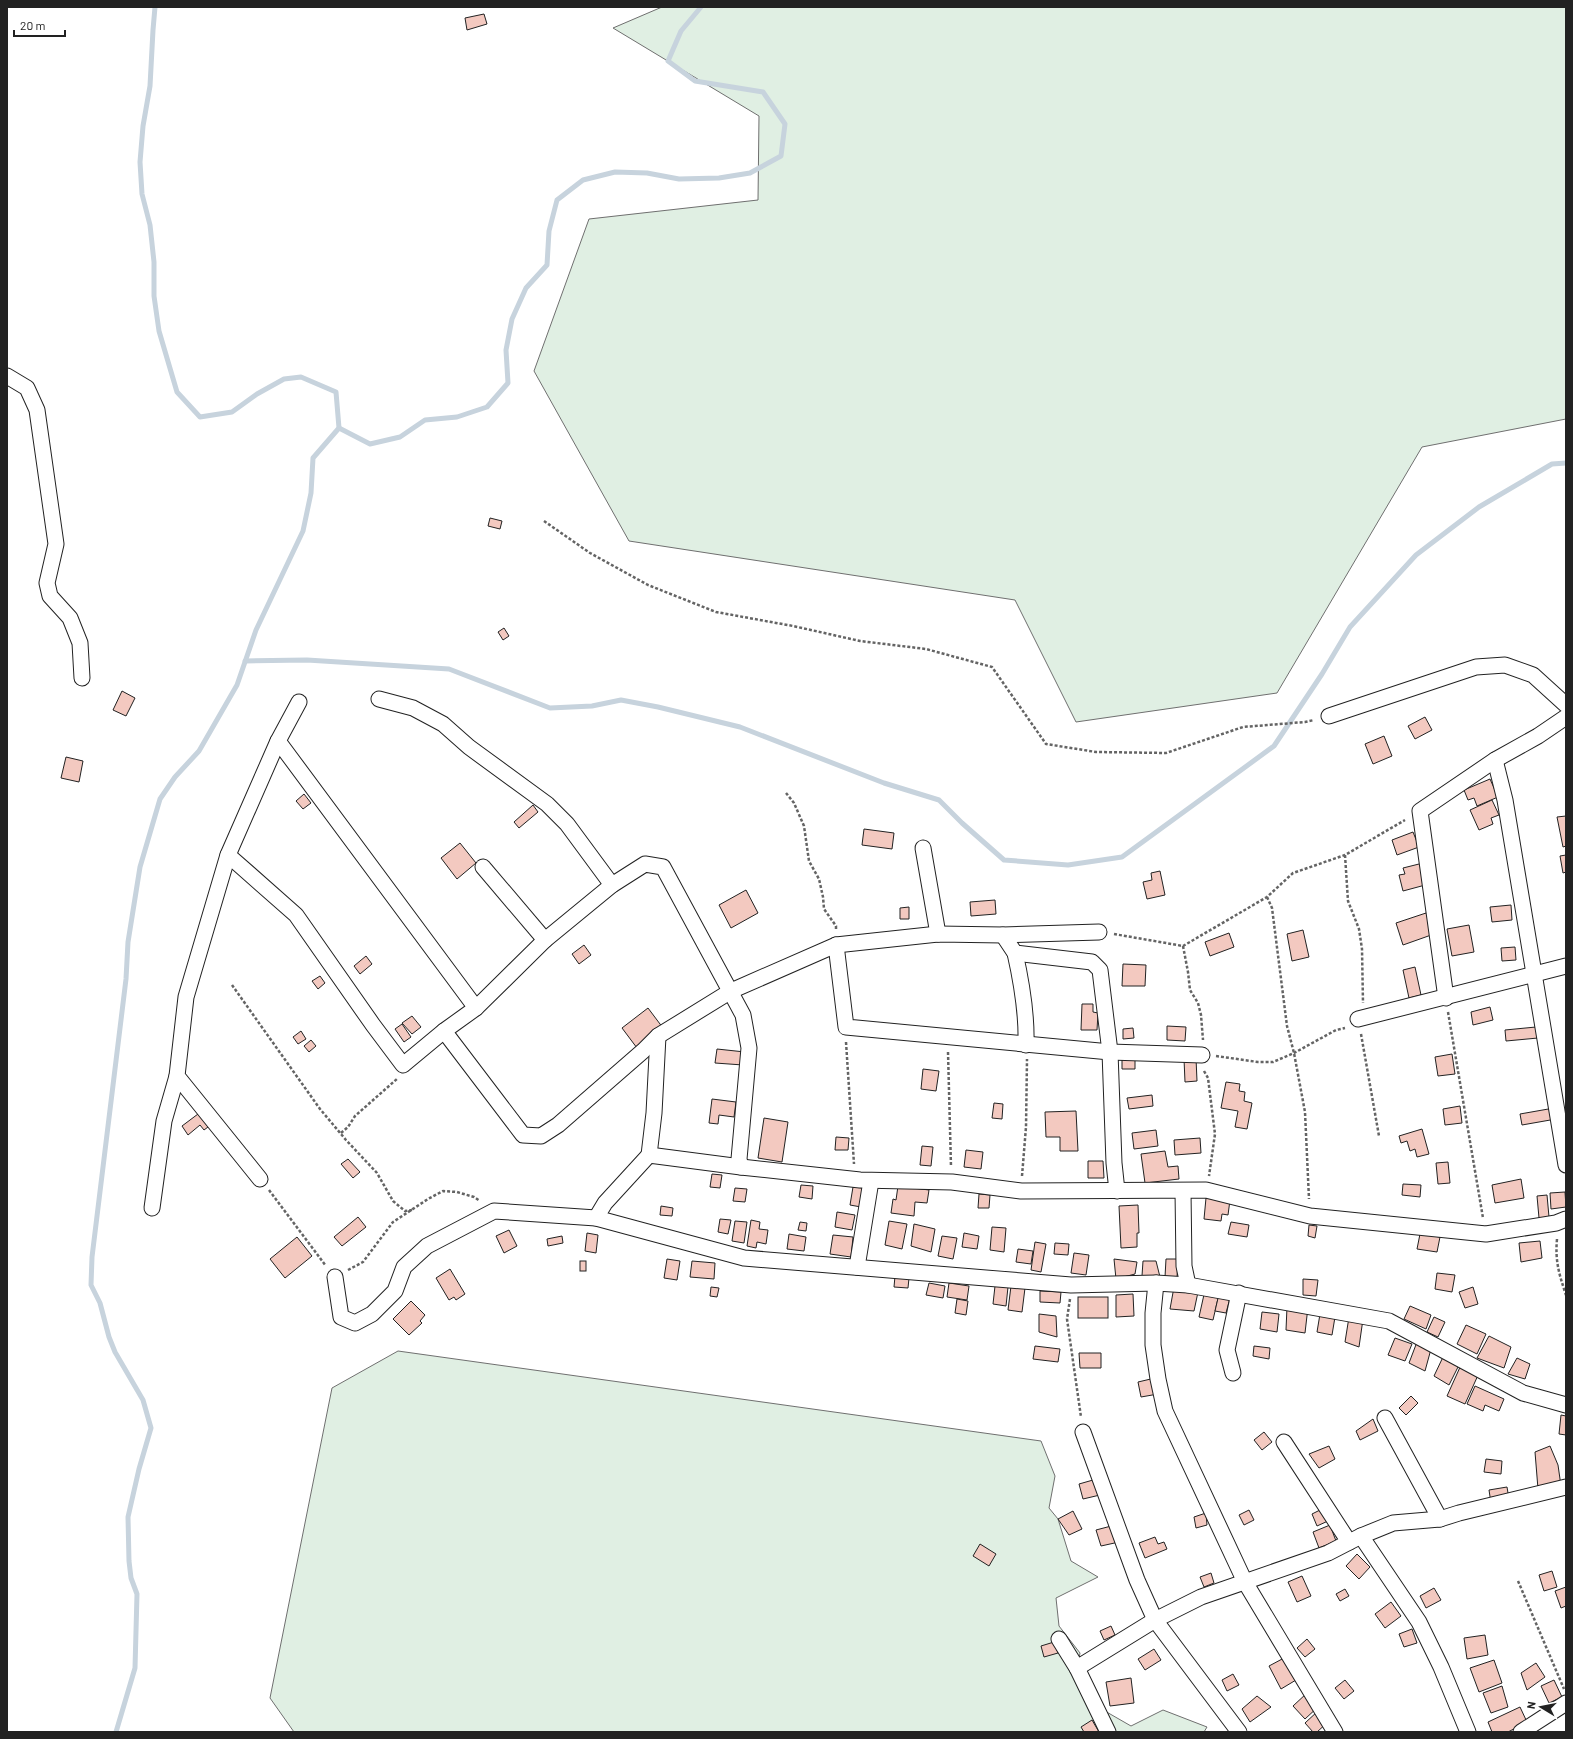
<svg xmlns="http://www.w3.org/2000/svg" width="1573" height="1739" font-family="Barlow,sans-serif">
	<style>
		.green { fill: #e0efe3; stroke: #6f6f6f }
		.lines { fill: none; stroke-linecap: round; stroke-linejoin: round }
		.stream { stroke: #c7d3dd; stroke-width: 5 }
		.building { fill: #f3c9c0; stroke: #222 }
		.minor-casing { stroke: #222; stroke-width: 17 }
		.path { stroke: #646464; stroke-width: 2.5; stroke-dasharray: 3 2; stroke-linecap: butt }
		.minor { stroke: #fff; stroke-width: 15 }
	</style>
	<rect width="100%" height="100%" fill="#fff"/>
	<g class="green">
		<path d="M662,7h904v412l-144,28 -145,246 -201,29 -61,-122 -386,-59 -95,-170 55,-152 169,-19 1,-84 -146,-88z"/>
		<path d="M398,1351l643,90 14,35 -6,32 9,11 13,42 27,16 -42,21 3,28 21,27 -5,27 9,19 47,27 32,-16 44,17 -3,5h-910l-24,-34 62,-310z"/>
	</g>
	<g class="lines">
		<g class="stream">
			<path d="M339,428l31,16 30,-7 25,-17 32,-3 30,-10 21,-24 -2,-33 6,-31 14,-31 21,-23 2,-34 8,-31 26,-20 32,-8 32,1 32,6 40,-1 31,-5 31,-17 4,-32 -22,-32 -68,-11 -27,-20 13,-30 20,-24"/>
			<path d="M245,661l62,-1 142,9 101,39 42,-2 29,-6 37,7 82,20 144,56 55,17 23,23 42,37 64,5 54,-8 152,-111 48,-72 28,-47 66,-72 63,-48 73,-43 14,-1"/>
			<path d="M116,1732l19,-64 2,-74 -6,-16 -2,-17 -1,-44 11,-48 12,-41 -8,-28 -28,-48 -6,-15 -9,-34 -9,-18 1,-28 34,-278 2,-37 12,-75 20,-68 15,-22 24,-26 38,-66 19,-55 47,-99 8,-38 2,-35 26,-30 -3,-36 -35,-15 -17,2 -27,15 -25,18 -32,5 -23,-25 -18,-61 -5,-35v-34l-4,-37 -8,-31 -2,-32 3,-36 7,-40 3,-56 2,-23"/>
		</g>
	</g>
	<g class="building">
		<path d="M484,14l3,10 -20,6 -2,-12z"/>
		<path d="M490,518l12,3 -2,8 -12,-3z"/>
		<path d="M504,628l5,8 -6,4 -5,-8z"/>
		<path d="M122,691l13,7 -9,18 -13,-6z"/>
		<path d="M1425,717l7,13 -17,9 -7,-13z"/>
		<path d="M1384,736l8,20 -19,8 -8,-20z"/>
		<path d="M66,757l17,4 -4,21 -18,-4z"/>
		<path d="M1490,779l8,18 -21,9 -3,-8 -6,2 -4,-10z"/>
		<path d="M304,794l7,9 -8,6 -7,-8z"/>
		<path d="M1492,800l7,15 -8,3 2,6 -14,6 -9,-20z"/>
		<path d="M533,805l5,7 -19,16 -5,-6z"/>
		<path d="M1566,816v30l-3,1 -6,-30z"/>
		<path d="M864,829l30,4 -2,16 -30,-4z"/>
		<path d="M1413,832l6,15 -22,8 -5,-15z"/>
		<path d="M460,843l16,20 -19,16 -16,-21z"/>
		<path d="M1566,855v17l-3,1 -3,-17z"/>
		<path d="M1423,863l6,21 -26,7 -4,-16 6,-1 -2,-6z"/>
		<path d="M1160,871l5,24 -18,4 -4,-17 9,-2 -1,-7z"/>
		<path d="M746,890l12,23 -27,15 -12,-23z"/>
		<path d="M995,900l1,14 -25,2 -1,-14z"/>
		<path d="M1511,905l1,15 -20,2 -2,-15z"/>
		<path d="M909,907v12h-9v-11z"/>
		<path d="M1426,913l8,21 -31,11 -7,-22z"/>
		<path d="M1469,925l5,27 -22,4 -5,-27z"/>
		<path d="M1303,930l6,27 -17,4 -5,-27z"/>
		<path d="M1229,933l5,14 -24,9 -5,-14z"/>
		<path d="M584,945l7,10 -12,9 -7,-10z"/>
		<path d="M1515,947l1,13 -14,1 -1,-13z"/>
		<path d="M366,956l6,8 -12,10 -6,-8z"/>
		<path d="M1123,964l23,1 -1,21h-23z"/>
		<path d="M1415,967l6,28 -12,3 -6,-28z"/>
		<path d="M320,976l5,7 -7,6 -6,-8z"/>
		<path d="M1082,1004h11v8l5,1 -1,17h-16z"/>
		<path d="M1490,1007l3,13 -20,5 -2,-13z"/>
		<path d="M648,1008l15,20 -26,20 -15,-20z"/>
		<path d="M412,1016l9,11 -9,7 -10,-11z"/>
		<path d="M402,1024l9,13 -7,5 -9,-13z"/>
		<path d="M1167,1026l19,1 -1,14 -18,-1z"/>
		<path d="M1536,1027l2,11 -32,3 -1,-11z"/>
		<path d="M1133,1028l1,10 -11,1v-10z"/>
		<path d="M301,1031l5,8 -8,5 -5,-7z"/>
		<path d="M311,1040l5,6 -7,6 -5,-6z"/>
		<path d="M717,1049l28,3 -2,13 -28,-2z"/>
		<path d="M1452,1054l3,20 -17,2 -3,-19z"/>
		<path d="M1135,1057v12h-13v-11z"/>
		<path d="M1196,1058l1,23 -12,1 -1,-23z"/>
		<path d="M923,1069l16,2 -3,20 -15,-2z"/>
		<path d="M1226,1082l14,2 -1,7 6,1 -1,9 8,2 -5,26 -12,-2 3,-16 -17,-3z"/>
		<path d="M1152,1095l1,11 -24,3 -2,-11z"/>
		<path d="M712,1099l24,3 -2,15 -15,-2 -1,9 -9,-1z"/>
		<path d="M994,1103l9,1 -1,15 -10,-1z"/>
		<path d="M1460,1106l2,17 -17,2 -2,-16z"/>
		<path d="M1554,1108l2,11 -34,6 -2,-11z"/>
		<path d="M202,1111l10,13 -8,6 -4,-5 -12,10 -6,-9z"/>
		<path d="M1076,1111l2,40h-18v-14h-14l-1,-25z"/>
		<path d="M764,1118l24,4 -6,40 -24,-4z"/>
		<path d="M1422,1129l7,25 -12,3 -2,-8 -5,2 -3,-10 -6,2 -2,-7z"/>
		<path d="M1156,1130l2,16 -24,3 -2,-16z"/>
		<path d="M836,1137l13,1 -1,12h-13z"/>
		<path d="M1200,1138l1,15 -26,2 -1,-15z"/>
		<path d="M922,1146l11,1 -2,19 -11,-1z"/>
		<path d="M966,1150l17,2 -2,17 -17,-2z"/>
		<path d="M1165,1151l3,16 10,-1 1,13 -34,4 -4,-29z"/>
		<path d="M348,1159l12,13 -7,6 -12,-14z"/>
		<path d="M1088,1161h15l1,17h-16z"/>
		<path d="M1448,1162l2,21 -12,1 -2,-21z"/>
		<path d="M712,1174l10,1 -2,13 -10,-1z"/>
		<path d="M1521,1179l3,19 -29,5 -3,-18z"/>
		<path d="M1403,1184l18,1 -1,12 -18,-2z"/>
		<path d="M801,1185l12,1 -1,13 -13,-2z"/>
		<path d="M898,1186l31,4 -2,13 -12,-1 -1,14 -23,-3 2,-14 3,1z"/>
		<path d="M853,1187l10,1 -2,19 -11,-2z"/>
		<path d="M735,1188l12,1 -2,13 -12,-1z"/>
		<path d="M1565,1192l1,15 -15,2 -1,-16z"/>
		<path d="M979,1194l11,1 -1,13h-11z"/>
		<path d="M1547,1195l2,22 -10,1 -2,-22z"/>
		<path d="M1206,1198l24,2 -2,15 -6,-1 -1,7 -17,-2z"/>
		<path d="M1138,1205l1,28h-2v14l-16,1 -2,-42z"/>
		<path d="M661,1206l12,2 -1,8 -12,-1z"/>
		<path d="M837,1212l18,3 -3,15 -17,-3z"/>
		<path d="M358,1217l8,10 -24,19 -8,-9z"/>
		<path d="M720,1219l11,1 -3,14 -10,-2z"/>
		<path d="M751,1220l9,2 -1,7 9,1 -2,14 -9,-2 -1,6 -9,-2z"/>
		<path d="M735,1221l12,1 -3,21 -12,-2z"/>
		<path d="M889,1221l18,3 -5,25 -17,-4z"/>
		<path d="M800,1222l7,1 -1,8 -8,-1z"/>
		<path d="M1231,1222l18,3 -2,12 -19,-3z"/>
		<path d="M914,1224l21,5 -4,23 -20,-6z"/>
		<path d="M1309,1225l8,1 -2,12 -7,-2z"/>
		<path d="M992,1227l14,1 -2,24 -14,-2z"/>
		<path d="M509,1230l8,16 -13,7 -8,-17z"/>
		<path d="M587,1233l11,2 -2,18 -11,-2z"/>
		<path d="M964,1233l15,3 -2,13 -15,-2z"/>
		<path d="M789,1234l17,3 -2,14 -17,-2z"/>
		<path d="M1420,1234l20,3 -3,15 -20,-3z"/>
		<path d="M833,1235l20,2 -2,20 -21,-3z"/>
		<path d="M562,1236l1,7 -15,3 -1,-7z"/>
		<path d="M942,1236l15,2 -4,21 -15,-3z"/>
		<path d="M297,1237l15,19 -27,22 -15,-19z"/>
		<path d="M1540,1241l2,17 -21,4 -2,-19z"/>
		<path d="M1035,1242l11,2 -5,28 -10,-2z"/>
		<path d="M1055,1243l14,1 -1,11 -14,-1z"/>
		<path d="M1018,1249l15,2 -2,13 -15,-2z"/>
		<path d="M1074,1253l15,2 -3,20 -15,-2z"/>
		<path d="M667,1259l13,2 -3,19 -13,-2z"/>
		<path d="M1114,1259l23,3 -2,12 -19,5z"/>
		<path d="M1166,1259h12l-1,19 -12,-1z"/>
		<rect x="580" y="1261" width="6" height="10"/>
		<path d="M692,1261l23,2 -1,16 -24,-2z"/>
		<path d="M1143,1261h13l4,16 -18,-1z"/>
		<path d="M450,1269l15,25 -9,6 -2,-3 -5,3 -13,-22z"/>
		<path d="M1437,1273l18,2 -3,17 -17,-3z"/>
		<path d="M895,1276l14,2 -1,10 -14,-1z"/>
		<path d="M1303,1279l15,1 -2,16 -13,-1z"/>
		<path d="M929,1283l16,3 -2,12 -17,-3z"/>
		<path d="M949,1283l20,3 -2,14 -20,-3z"/>
		<path d="M995,1286l13,1 -2,19 -13,-2z"/>
		<path d="M1011,1286l14,2 -3,24 -14,-2z"/>
		<path d="M711,1287l8,1 -2,9 -7,-1z"/>
		<path d="M1174,1287l24,5 -4,19 -24,-2z"/>
		<path d="M1473,1287l5,17 -13,4 -6,-16z"/>
		<path d="M1205,1290l14,4 -6,26 -14,-3z"/>
		<path d="M1040,1291l21,1 -1,11 -20,-1z"/>
		<path d="M1133,1294l1,22 -18,1v-22z"/>
		<path d="M1219,1294l11,4 -4,15 -11,-2z"/>
		<rect x="1078" y="1297" width="30" height="21"/>
		<path d="M957,1299l11,2 -2,14 -11,-2z"/>
		<path d="M411,1301l14,14 -5,6 2,2 -13,12 -16,-16z"/>
		<path d="M1410,1306l21,9 -5,14 -22,-10z"/>
		<path d="M1287,1307h21l-3,26 -19,-3z"/>
		<path d="M1262,1312l17,2 -2,18 -17,-3z"/>
		<path d="M1039,1314l17,2 1,21 -18,-5z"/>
		<path d="M1320,1314l15,3 -3,18 -15,-3z"/>
		<path d="M1349,1317l14,2 -4,28 -14,-5z"/>
		<path d="M1434,1317l11,5 -7,15 -11,-5z"/>
		<path d="M1466,1325l20,9 -9,20 -20,-10z"/>
		<path d="M1489,1336l22,11 -7,21 -27,-10z"/>
		<path d="M1395,1338l17,6 -7,17 -17,-6z"/>
		<path d="M1417,1342l14,7 -6,22 -16,-8z"/>
		<path d="M1035,1346l25,3 -2,13 -25,-3z"/>
		<path d="M1254,1346l16,2 -1,11 -16,-3z"/>
		<path d="M1079,1353h22v15h-21z"/>
		<path d="M1443,1357l16,8 -10,20 -15,-9z"/>
		<path d="M1517,1358l13,6 -5,15 -17,-5z"/>
		<path d="M1461,1365l18,8 -14,31 -18,-8z"/>
		<path d="M1155,1378l3,16 -17,3 -3,-15z"/>
		<path d="M1475,1386l29,13 -5,12 -14,-6 -2,6 -16,-7z"/>
		<path d="M1411,1396l7,7 -12,12 -7,-7z"/>
		<path d="M1561,1415l5,1v19l-7,-1z"/>
		<path d="M1373,1419l5,12 -18,9 -4,-9z"/>
		<path d="M1264,1432l8,10 -10,8 -8,-10z"/>
		<path d="M1329,1446l6,13 -16,9 -10,-14z"/>
		<path d="M1550,1446l8,19 3,21 -23,3 -3,-37z"/>
		<path d="M1486,1459l16,2 -1,13 -17,-2z"/>
		<path d="M1093,1480l7,15 -17,4 -4,-15z"/>
		<path d="M1507,1487l2,12 -18,4 -2,-13z"/>
		<path d="M1322,1509l6,12 -11,5 -5,-12z"/>
		<path d="M1249,1510l5,10 -10,5 -5,-10z"/>
		<path d="M1073,1511l9,18 -13,6 -11,-16z"/>
		<path d="M1206,1513l1,12 -11,3 -2,-11z"/>
		<path d="M1115,1525l4,17 -18,4 -5,-16z"/>
		<path d="M1330,1525l6,16 -17,7 -6,-16z"/>
		<path d="M1155,1537l3,7 6,-2 3,7 -22,9 -6,-15z"/>
		<path d="M980,1544l16,10 -7,12 -16,-10z"/>
		<path d="M1357,1554l13,13 -11,12 -13,-13z"/>
		<path d="M1552,1571l5,16 -13,4 -5,-16z"/>
		<path d="M1211,1573l3,10 -10,4 -4,-10z"/>
		<path d="M1302,1576l9,20 -14,6 -9,-20z"/>
		<path d="M1566,1587v19l-5,2 -6,-17z"/>
		<path d="M1434,1588l7,12 -15,8 -6,-12z"/>
		<path d="M1345,1589l4,7 -9,5 -4,-7z"/>
		<path d="M1391,1602l10,14 -16,12 -10,-14z"/>
		<path d="M1111,1626l4,9 -11,5 -4,-9z"/>
		<path d="M1412,1629l5,14 -13,4 -5,-13z"/>
		<path d="M1485,1635l3,20 -21,4 -3,-21z"/>
		<path d="M1307,1639l8,10 -10,8 -8,-9z"/>
		<path d="M1054,1642l4,11 -14,4 -3,-11z"/>
		<path d="M1154,1649l7,11 -16,10 -7,-11z"/>
		<path d="M1284,1658l12,22 -15,9 -12,-23z"/>
		<path d="M1494,1660l8,23 -23,9 -9,-24z"/>
		<path d="M1536,1663l9,14 -18,13 -6,-17z"/>
		<path d="M1233,1674l6,11 -12,6 -5,-11z"/>
		<path d="M1131,1678l3,25 -24,3 -4,-24z"/>
		<path d="M1345,1680l9,11 -10,8 -9,-11z"/>
		<path d="M1554,1680l8,17 -13,6 -8,-17z"/>
		<path d="M1502,1686l6,21 -17,6 -8,-20z"/>
		<path d="M1307,1693l12,13 -14,13 -12,-13z"/>
		<path d="M1257,1696l14,11 -21,15 -8,-13z"/>
		<path d="M1520,1707l7,15 -19,10h-16l-4,-10z"/>
		<path d="M1318,1711l10,11 -11,10h-4l-8,-9z"/>
		<path d="M1092,1720l7,12h-15l-3,-5z"/>
	</g>
	<g class="lines">
		<g class="minor-casing">
			<g id="minor">
				<path d="M7,376l20,12 10,22 19,134 -9,39 3,13 20,22 10,25 2,35"/>
				<path d="M379,699l34,9 30,16 26,23 78,57 20,20 45,61"/>
				<path d="M1329,716l147,-49 29,-2 28,10 33,30"/>
				<path d="M278,741l198,267"/>
				<path d="M1495,760l10,40 61,365"/>
				<path d="M923,848l15,86"/>
				<path d="M228,855l68,60 77,110 30,40 41,-34 32,-23 69,-68 67,-55 33,-21 18,3 80,148 6,33 -10,111 2,8"/>
				<path d="M483,867l62,73"/>
				<path d="M1003,935l12,18 77,9 8,8 10,82 4,111 3,28"/>
				<path d="M836,945l10,82 264,25 92,3"/>
				<path d="M1015,953c7,31 12,60 11,92"/>
				<path d="M1446,998l-26,-187 75,-51 43,-24 28,-19"/>
				<path d="M1358,1019l208,-53"/>
				<path d="M444,1031l79,104 18,1 17,-11 85,-74 15,-15 73,-45 105,-46 102,-11 65,1 96,-3"/>
				<path d="M649,1155l5,-42 4,-77"/>
				<path d="M260,1179l-83,-103 9,-79 42,-142 50,-114 21,-39"/>
				<path d="M1183,1191l1,75 4,19"/>
				<path d="M152,1208l12,-87 13,-45"/>
				<path d="M596,1218l9,-15 44,-48 92,12 119,13 92,2 69,9 185,-1 104,26 176,18 70,-11 10,-4"/>
				<path d="M857,1267l14,-86"/>
				<path d="M335,1277l6,40 14,6 17,-9 23,-23 9,-24 23,-21 67,-35 102,7 148,40 327,27 85,-2 32,2 201,36 134,72 43,12"/>
				<path d="M1156,1283l-3,30v32l5,34 7,32 80,171 90,150"/>
				<path d="M1233,1373l-6,-23 12,-57"/>
				<path d="M1385,1418l55,101"/>
				<path d="M1083,1432l54,148 18,40 84,112"/>
				<path d="M1284,1442l65,100"/>
				<path d="M1361,1536l58,86 22,45 27,65"/>
				<path d="M1059,1639l18,29 31,64"/>
				<path d="M1077,1668l78,-48 46,-23 127,-44 33,-17 32,-13 47,-4 19,-6 107,-26"/>
				<path d="M1521,1732l45,-29"/>
			</g>
		</g>
		<g class="path">
			<path d="M544,521l46,32 58,32 68,27 77,14 67,15 66,8 66,18 54,77 50,8 70,1 77,-26 62,-5 9,-2"/>
			<path d="M786,793l8,10 10,23 5,35 10,18 4,18 1,12 12,17v3"/>
			<path d="M1345,855l3,46 11,28 3,20 1,54"/>
			<path d="M1267,897l5,11 15,118 7,27 11,59 4,87"/>
			<path d="M1114,934l69,12 84,-49 26,-24 52,-18 60,-35"/>
			<path d="M1183,946l5,26 2,18 8,13 3,12 2,25"/>
			<path d="M232,985l88,124 26,31 31,33 16,28 12,10 7,-1"/>
			<path d="M1448,1012l35,206"/>
			<path d="M1361,1034l18,102"/>
			<path d="M846,1042l8,122"/>
			<path d="M948,1052l3,115"/>
			<path d="M1216,1056l42,6h15l21,-9 42,-23 9,-2"/>
			<path d="M1204,1071l4,7 7,56 -6,42"/>
			<path d="M341,1133l7,-6 7,-11 43,-38"/>
			<path d="M1022,1176l4,-49 1,-68"/>
			<path d="M269,1190l57,76"/>
			<path d="M1557,1239c-2,22 2,35 9,56"/>
			<path d="M348,1270l15,-8 30,-40 35,-23 15,-8 14,1 17,5 6,4"/>
			<path d="M1070,1299l-3,20 14,98"/>
			<path d="M1518,1581l46,108"/>
		</g>
		<use href="#minor" class="minor"/>
	</g>
	<rect width="1573" height="1739" fill="none" stroke="#222222" stroke-width="16"/>
	<g transform="translate(1541 1707) rotate(280)" stroke="#ffffff" stroke-width="3" paint-order="stroke">
	<path d="M0-3L7 15L0 10L-7 15Z" fill="#222222"/>
	<text y="-6" font-size="11" font-weight="bold" text-anchor="middle" fill="#222222">N</text>
	</g>
	<path d="M14 30v6h51v-6" fill="none" stroke="#222222" stroke-width="2"/>
	<text x="20" y="30" font-size="12" fill="#222222" stroke="#ffffff" stroke-width="3" paint-order="stroke">20 m</text>
</svg>
